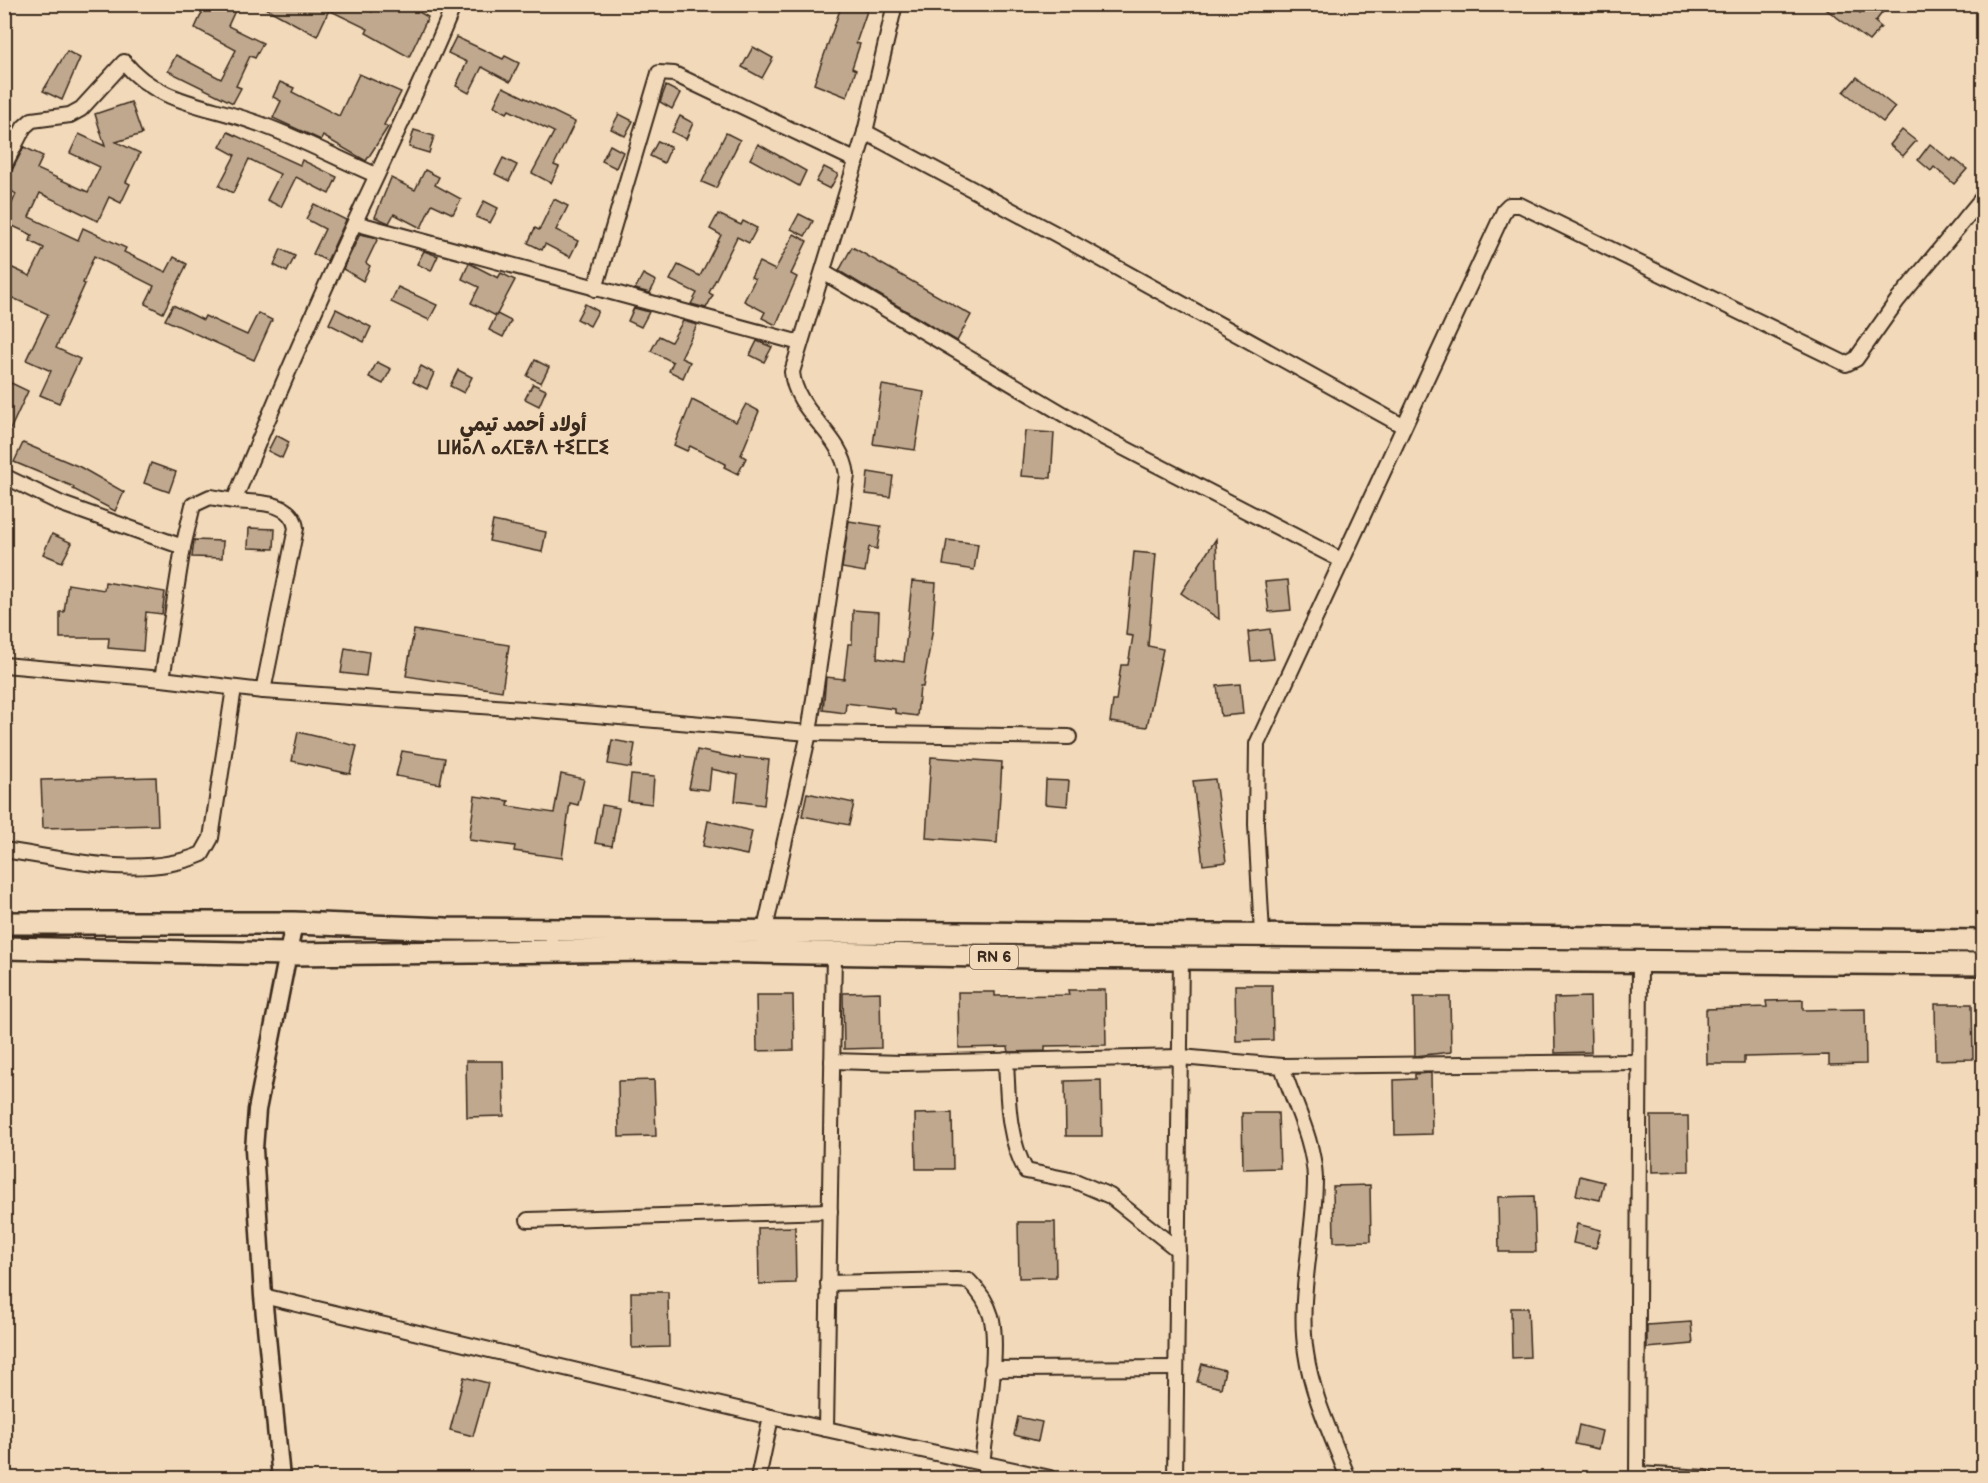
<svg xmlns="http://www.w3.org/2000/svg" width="1988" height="1483" font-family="'Balsamiq Sans','Playpen Sans Arabic','Noto Sans Tifinagh',sans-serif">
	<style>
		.building { fill: #bfa88e; stroke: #3b2a1e; stroke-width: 1.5 }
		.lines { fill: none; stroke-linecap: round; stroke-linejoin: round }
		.minor-casing { stroke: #3b2a1e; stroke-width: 18 }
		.tertiary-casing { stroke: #3b2a1e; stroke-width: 21 }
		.primary-casing { stroke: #3b2a1e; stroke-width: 26 }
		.minor { stroke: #f1d9b9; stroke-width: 14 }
		.tertiary { stroke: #f1d9b9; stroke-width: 16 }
		.primary { stroke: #f1d9b9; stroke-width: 21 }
		.labels { text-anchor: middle; stroke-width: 4.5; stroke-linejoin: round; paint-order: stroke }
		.shield { fill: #f1d9b9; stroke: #725e4c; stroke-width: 1.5 }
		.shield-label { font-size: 15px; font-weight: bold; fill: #3b2a1e }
		.quarter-label { font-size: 20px; font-weight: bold; fill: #3b2a1e; stroke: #f1d9b9 }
	</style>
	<rect width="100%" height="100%" fill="#f1d9b9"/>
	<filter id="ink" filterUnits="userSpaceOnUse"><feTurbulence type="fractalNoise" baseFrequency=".0167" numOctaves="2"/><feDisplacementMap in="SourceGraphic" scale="12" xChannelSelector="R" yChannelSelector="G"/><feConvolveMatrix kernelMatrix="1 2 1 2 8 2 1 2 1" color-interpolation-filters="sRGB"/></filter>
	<g filter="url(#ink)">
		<g class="building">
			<path d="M206,4h32l-10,22 35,17 -8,15 -5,-2 -14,30 5,2 -8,15 -65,-32 8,-16 45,24 15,-29 -41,-22z"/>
			<path d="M258,4h99l15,8 4,-8h29l23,13 -19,40 -43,-24 2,-4 -39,-19 -12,26z"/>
			<path d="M842,4l25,7 -11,32 4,1 -8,24 4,2 -9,27 -33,-13z"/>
			<path d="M1819,4h36l-2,3 7,6 7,-9h22l-14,18 6,5 -12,14z"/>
			<path d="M456,37l47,22 2,-3 14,7 -9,19 -28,-15 -13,26 -13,-7 11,-24 -19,-9z"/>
			<path d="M753,47l20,11 -11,20 -20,-11z"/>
			<path d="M67,51l13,7 -18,42 -19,-9z"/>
			<path d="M359,74l42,18 -17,33 4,2 -22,34 -43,-25 -2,4 -48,-22 8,-17 -8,-4 7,-15 14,6 -2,4 47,24z"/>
			<path d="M1857,77l38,30 -12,15 -39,-30z"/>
			<path d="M666,86l14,7 -8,16 -12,-7z"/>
			<path d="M503,87l72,35 -21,43 5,2 -8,16 -19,-10 22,-41 -45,-22 -2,3 -13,-7z"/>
			<path d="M131,102l11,32 -26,8 24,11 -14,29 4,2 -9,19 -12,-6 -11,24 -58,-28 -11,24 49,23 5,-12 43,20 -2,4 42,20 8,-15 13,7 -24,49 -18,-9 9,-18 -60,-30 -11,27 2,1 -29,64 24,11 -21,44 -19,-8 11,-24 -25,-11 22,-46 -44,-20v-30l26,12 14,-28 -14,-7 2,-6 -28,-13 12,-28 -12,-8 20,-39 19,9 -6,13 51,23 12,-25 -30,-14 9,-19 26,12 -10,-32z"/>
			<path d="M619,114l14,7 -8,15 -14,-7z"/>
			<path d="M680,116l13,7 -7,16 -14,-7z"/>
			<path d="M414,130l20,6 -5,17 -20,-6z"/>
			<path d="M1902,130l14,11 -13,15 -13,-11z"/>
			<path d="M228,132l72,33 2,-5 35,17 -8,17 -33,-17 -15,30 -14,-7 13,-26 -31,-15 -16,34 -14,-7 16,-31 -15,-8z"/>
			<path d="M726,133l14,7 -24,48 -14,-6z"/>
			<path d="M658,141l13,6 -7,16 -14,-7z"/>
			<path d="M758,144l48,27 -7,15 -49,-27z"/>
			<path d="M1930,144l21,17 2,-3 14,11 -13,15 -20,-17 -3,4 -13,-11z"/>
			<path d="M610,145l13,7 -7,16 -14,-7z"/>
			<path d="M503,158l14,7 -8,16 -14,-7z"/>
			<path d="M824,167l14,7 -8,15 -14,-7z"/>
			<path d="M425,170l14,7 -4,8 26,14 -8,15 -21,-10 -11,24 -27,-14 -5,9 -14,-6 16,-39 24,12z"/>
			<path d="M554,199l14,7 -12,24 22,11 -8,16 -25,-13 -3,6 -14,-7 7,-15 4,2z"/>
			<path d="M484,201l14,7 -8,15 -14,-6z"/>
			<path d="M314,204l32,16 -19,41 -14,-7 12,-25 -19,-10z"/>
			<path d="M718,214l23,11 2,-4 14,7 -8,15 -12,-6 -28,56 4,2 -7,13 -15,-4 6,-11 -27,-13 8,-15 22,11 21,-41 -11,-6z"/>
			<path d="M799,214l14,7 -8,15 -14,-7z"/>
			<path d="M360,234l18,4 -12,25 4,3 -7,15 -20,-12z"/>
			<path d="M794,234l13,7 -16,33 6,3 -21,48 -14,-7 3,-6 -21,-11 11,-22 -4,-2 8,-15 16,8z"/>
			<path d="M852,247l119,68 -14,26 -118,-70z"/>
			<path d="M281,249l14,7 -8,16 -13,-7z"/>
			<path d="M424,251l14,5 -7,15 -14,-7z"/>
			<path d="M469,263l29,15 3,-5 14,7 -19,36 -25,-13 8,-16 -17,-8z"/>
			<path d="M643,274l13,7 -6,12 -15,-4z"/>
			<path d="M398,287l39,18 -8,15 -38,-18z"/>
			<path d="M585,304l13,7 -8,15 -13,-7z"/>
			<path d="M173,305l30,15 2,-4 42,19 11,-22 14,7 -18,40 -89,-40z"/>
			<path d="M634,308l15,4 -8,15 -13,-6z"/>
			<path d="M336,309l35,18 -7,15 -35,-18z"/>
			<path d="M497,314l14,7 -8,16 -14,-7z"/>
			<path d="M683,321l14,4 -16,33 9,4 -7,16 -14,-7 4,-9 -22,-11 8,-15 12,6z"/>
			<path d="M757,341l15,6 -8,15 -14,-7z"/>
			<path d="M535,360l14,7 -8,16 -14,-7z"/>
			<path d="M377,362l14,7 -8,15 -14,-7z"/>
			<path d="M421,366l13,7 -7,16 -14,-7z"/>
			<path d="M458,370l14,7 -8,16 -14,-7z"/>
			<path d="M9,382l19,9 -24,52v-51z"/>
			<path d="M533,384l13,6 -7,16 -14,-7z"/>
			<path d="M882,385l42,7 -9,58 -42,-6z"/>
			<path d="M692,400l44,22 10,-18 13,7 -18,44 5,3 -8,16 -14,-7 2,-3 -36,-18 -3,5 -13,-6z"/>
			<path d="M1025,431l29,2 -3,45 -30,-2z"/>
			<path d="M276,435l13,7 -7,16 -14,-7z"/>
			<path d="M23,443l57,24 44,25 -9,19 -42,-22 1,-2 -60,-25z"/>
			<path d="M151,463l25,9 -7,20 -25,-9z"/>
			<path d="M868,472l25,4 -3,21 -24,-3z"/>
			<path d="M493,521l53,11 -4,20 -53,-11z"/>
			<path d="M849,521l32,5 -4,23 -8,-2 -4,25 -23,-4z"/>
			<path d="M249,528l26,1 -1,20 -26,-1z"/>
			<path d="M52,534l20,9 -10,19 -19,-8z"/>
			<path d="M1216,539l3,80 -38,-26z"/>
			<path d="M194,540l29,1 -1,17 -30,-1z"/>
			<path d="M947,540l31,4 -4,26 -31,-5z"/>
			<path d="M1134,552l22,2 -8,92 15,3 -16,78 -37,-5 3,-21h3l5,-36h7l5,-29 -7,-1z"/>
			<path d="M1288,580l3,30 -22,2 -4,-30z"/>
			<path d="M912,581l24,2 -4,51 -9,53h-3l-3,29 -22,-3v-4l-49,-6 -1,10 -22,-3 3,-33 18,2 4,-35h4l1,-34 26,2 -2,46 27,4z"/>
			<path d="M105,582l60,10 -3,22 -16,-2 -3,39 -35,-3 1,-10h-49v-26h4l4,-28 36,6z"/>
			<path d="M1270,629l4,30 -23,2 -3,-29z"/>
			<path d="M414,630l95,15 -7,46 -96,-15z"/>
			<path d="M345,648l24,4 -3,24 -25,-3z"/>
			<path d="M1240,684l3,30 -22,2 -4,-30z"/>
			<path d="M298,732l59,14 -7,28 -58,-13z"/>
			<path d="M612,740l23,4 -4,24 -23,-4z"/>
			<path d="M697,750l43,9v-2l29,3 -5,45 -29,-4 3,-26 -27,-6 -2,21 -20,-2z"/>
			<path d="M402,751l43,7 -5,26 -44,-8z"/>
			<path d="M931,757l71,5 -5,81 -71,-5z"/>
			<path d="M561,774l23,5 -6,26 -8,-2 -8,55 -48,-7 1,-5 -46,-6 6,-44 34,5 -1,5 46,7z"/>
			<path d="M631,775l23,2 -2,27 -24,-3z"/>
			<path d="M156,777l2,48 -115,3 -2,-48z"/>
			<path d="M1215,779l11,83 -23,3 -10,-84z"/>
			<path d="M1046,780l23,1 -2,25 -22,-2z"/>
			<path d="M807,793l47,10 -5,22 -47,-9z"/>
			<path d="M602,805l17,3 -7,38 -17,-3z"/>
			<path d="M708,821l44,10 -5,24 -44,-9z"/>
			<path d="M1235,985h37l1,55 -37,1z"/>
			<path d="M1068,990h37l1,55 -61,1v5l-36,1 -1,-5 -49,1 -1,-56h37v4l74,-1z"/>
			<path d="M880,992l1,56 -37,1 -1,-56z"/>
			<path d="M756,995h37l1,55 -37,1z"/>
			<path d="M1414,997h36l1,55 -36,4z"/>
			<path d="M1590,997l1,55 -36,1 -1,-55z"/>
			<path d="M1803,1000v10l62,-1 1,55 -37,1v-10l-85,2v7h-37l-1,-55 61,-2 -1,-6z"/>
			<path d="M1935,1004h37l1,55 -37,1z"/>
			<path d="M466,1061h37l1,55 -37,1z"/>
			<path d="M1431,1073l1,61 -37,1 -1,-55 21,-1v-5z"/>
			<path d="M654,1080l2,56 -37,1 -1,-56z"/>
			<path d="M1101,1080l1,56h-36l-1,-55z"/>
			<path d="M952,1113l1,56h-37l-1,-55z"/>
			<path d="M1242,1113h36l2,55 -37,1z"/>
			<path d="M1651,1116h37l1,55 -37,1z"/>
			<path d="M1580,1176l24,6 -4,18 -24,-5z"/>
			<path d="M1370,1185l1,56 -37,1 -1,-56z"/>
			<path d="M1534,1196l2,56h-37l-1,-55z"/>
			<path d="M1018,1222h37l1,55 -37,1z"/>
			<path d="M1577,1224l24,6 -5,18 -23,-5z"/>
			<path d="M795,1227l1,56 -37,1 -1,-56z"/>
			<path d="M631,1292h37l1,55 -37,1z"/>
			<path d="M1511,1308h17l2,49 -18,1z"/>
			<path d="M1691,1322l2,22 -46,4v-23z"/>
			<path d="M1202,1364l23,6 -4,18 -24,-6z"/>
			<path d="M464,1377l24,6 -15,53 -23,-6z"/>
			<path d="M1018,1417l24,5 -4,19 -24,-6z"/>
			<path d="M1579,1425l23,6 -4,18 -23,-5z"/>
		</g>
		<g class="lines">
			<g class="minor-casing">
				<g id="minor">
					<path d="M865,132l191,102 347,192"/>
					<path d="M4,166l20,-39 8,-7 38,-5 11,-6 43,-47c33,41 83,43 130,60 42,14 82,36 122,53"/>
					<path d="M355,223l445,120"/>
					<path d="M823,272l274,162 244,126"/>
					<path d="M595,289l64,-216 15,1 183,87"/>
					<path d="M4,476l58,28 121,43"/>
					<path d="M234,501l-24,-4 -17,8 -10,42 -21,132 101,12 261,18 285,24 260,4"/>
					<path d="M4,665l158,14"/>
					<path d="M263,691l33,-163c-4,-28 -40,-25 -62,-27 45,-110 92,-219 143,-326 26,-57 54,-112 77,-171"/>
					<path d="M4,850c62,9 138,30 198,4l9,-16 23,-150"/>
					<path d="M1262,934l-6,-110 1,-80 248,-535 4,-4h11l326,159 10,-5 41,-58 87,-105"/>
					<path d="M763,938l46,-205 38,-258c-5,-42 -51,-61 -55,-103l73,-240 30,-128"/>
					<path d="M1006,1060c2,38 1,77 20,111l49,10 35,15 68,54"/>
					<path d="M832,1061l70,2 279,-6 101,9c11,37 32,73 33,113 0,58 -18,117 -9,174 6,43 27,85 42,125"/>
					<path d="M1282,1066l357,-4"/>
					<path d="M528,1220l302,-9"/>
					<path d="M828,1283l128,-3 13,1c10,10 18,21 22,35 9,31 -5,112 -9,148"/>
					<path d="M263,1296l508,121 279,61"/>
					<path d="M992,1369l184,-1"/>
					<path d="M826,1429l8,-475"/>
					<path d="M1637,1474l69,4"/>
					<path d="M758,1478l13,-61"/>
					<path d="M1175,1478l6,-522"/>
					<path d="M1637,1478l3,-516"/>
				</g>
			</g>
			<g class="tertiary-casing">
				<path id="tertiary" d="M281,1478l-18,-182 -9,-147 3,-39 37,-187"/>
			</g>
			<g class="primary-casing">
				<g id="primary">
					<path d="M4,923h290l152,6 1538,12"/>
					<path d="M4,948l284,6 365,-4 381,7 950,7"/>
				</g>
			</g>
			<use href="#minor" class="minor"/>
			<use href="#tertiary" class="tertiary"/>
			<use href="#primary" class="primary"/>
		</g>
	</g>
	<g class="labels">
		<rect class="shield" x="970" y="945" width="48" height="24" rx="4.5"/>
		<g class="shield-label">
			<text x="994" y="962">RN 6</text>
		</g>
		<g class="quarter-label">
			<text x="523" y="431">أولاد أحمد تيمي<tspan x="523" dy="23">ⵡⵍⴰⴷ ⴰⵃⵎⴻⴷ ⵜⵉⵎⵎⵉ</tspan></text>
		</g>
	</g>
	<rect width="1988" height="1483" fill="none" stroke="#f1d9b9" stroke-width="24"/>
	<rect x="12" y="12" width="1964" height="1459" fill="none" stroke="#3b2a1e" stroke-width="2" filter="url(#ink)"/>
</svg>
